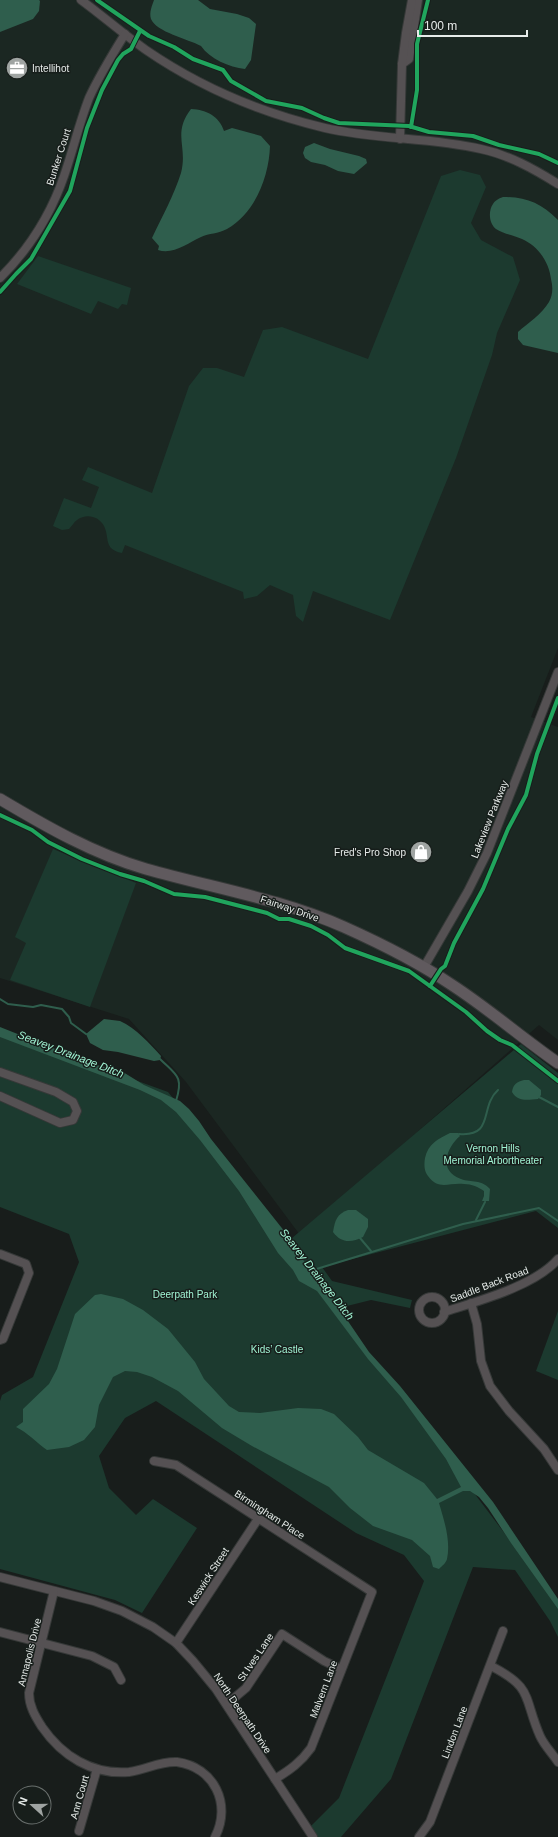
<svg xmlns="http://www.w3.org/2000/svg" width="558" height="1837" font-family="Arial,sans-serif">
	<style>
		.built { fill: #1b2722 }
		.green { fill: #1c3a2f }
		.water { fill: #2f5e4d }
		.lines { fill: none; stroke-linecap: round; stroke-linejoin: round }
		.stream { stroke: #2f5e4d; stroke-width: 2 }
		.minor-casing { stroke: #363938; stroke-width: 10 }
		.major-casing { stroke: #363938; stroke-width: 13 }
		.minor { stroke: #555153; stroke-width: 8 }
		.major { stroke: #605a5e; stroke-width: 11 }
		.cycleway-casing { stroke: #171e1b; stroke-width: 6 }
		.cycleway { stroke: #20a55d; stroke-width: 4 }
		.labels { text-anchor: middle; stroke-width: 3; stroke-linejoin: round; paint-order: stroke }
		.poi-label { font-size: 10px; fill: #e7ecea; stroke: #171e1b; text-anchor: start }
		.street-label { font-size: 10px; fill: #e7ecea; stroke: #171e1b }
		.park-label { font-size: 10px; fill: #a1f4d4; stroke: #171e1b }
		.water-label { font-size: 11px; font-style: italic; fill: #a2f5d5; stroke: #171e1b }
	</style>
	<rect width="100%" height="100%" fill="#181d1b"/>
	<path class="built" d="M0,0h558v648l-27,69 27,10v313l-19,-15 -239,210 -114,-153 -57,-63 -129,-41z"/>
	<g class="green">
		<path d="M460,170l20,5 6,12 -15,36 10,17 32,17 7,23 -23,53 -5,22 -36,103 -66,162 -77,-29 -10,31 -7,-6 -3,-21 -23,-10 -13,11 -13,3 -1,-7 -118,-47 -3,8c-19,-4 -12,-15 -18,-27 -5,-10 -18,-13 -27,-6 -3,2 -5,6 -8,9l-7,1 -9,-4 11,-28 27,10 8,-21 -17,-7 6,-13 64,26 37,-107 14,-18h14l27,9 19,-47 19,-3 86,32 73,-183z"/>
		<path d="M38,256l93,32 -4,17 -5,-1 -4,5 -20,-8 -7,13 -74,-30z"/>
		<path d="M53,849l83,34 -46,124 -80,-27 16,-37 -11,-6z"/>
		<path d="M0,1031l168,61 67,81 50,71 236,-200 37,29v155l-22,-17 -214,56 10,14 80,19 -2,8 -39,-8 -36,9 223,295v33l-8,-16 -35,-51 -42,-3 -82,212 -50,58h-23l-7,-11 28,-28 85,-217 -20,-26 -48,-22 -200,-132 -31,17 -26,38 10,32 27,27 17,-16 44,29 -55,85 -27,-13 -115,-31v-168l2,-6 31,-18 46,-115 -10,-28 -69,-27z"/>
		<path d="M558,1311v69l-22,-9z"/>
	</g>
	<g class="water">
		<path d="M0,0h39l1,1 -1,10 -6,8 -33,13z"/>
		<path d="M154,0h44l12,9 27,5 12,4 7,6 -5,36 -6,9c-16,-2 -35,-10 -44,-23 -13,-7 -45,-14 -50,-27 -2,-7 1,-13 3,-19z"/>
		<path d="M191,109c16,1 28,7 33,22l8,-3 29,8 9,10c-1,31 -15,67 -43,83 -9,5 -18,4 -26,8 -13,6 -28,18 -43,13l1,-4 -7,-8c10,-21 22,-43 29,-65 7,-27 -9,-39 10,-64z"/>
		<path d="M314,143l16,6 29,7 7,3 1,4 -13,11 -16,-3 -13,-6 -14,-3 -6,-4 -2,-5 2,-6z"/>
		<path d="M503,197c23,0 38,6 55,23v133l-35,-8 -5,-6v-7c10,-9 24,-18 31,-30 4,-7 4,-15 2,-23 -2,-17 -13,-33 -29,-40 -8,-4 -19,-5 -26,-10 -7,-5 -8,-18 -3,-25 1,-3 7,-6 10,-7z"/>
		<path d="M104,1019c5,1 11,1 16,2 16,7 30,23 41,35l-1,4 -6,1 -36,-9 -15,-2 -13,-7 -4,-9z"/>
		<path d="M0,1027l93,37 30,8 21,13 36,16 9,8 10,12 12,18 74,93 28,43 7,5 49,72 31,34 93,116 65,97v10l-47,-66 -23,-35 -9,-11 -9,-6h-7l-24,12c5,17 12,38 8,56 -1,4 -5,7 -8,10l-6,-2 -3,-11 -18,-16 -39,-14 -23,-18 -21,-21 -77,-41 -30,-18 -44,-37 -26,-14 -15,-5 -12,-1 -12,6 -14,28 -4,22 -11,13 -15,7 -22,3c-10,-7 -20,-18 -31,-23l7,-5v-13l26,-25 8,-15 18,-55 20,-19 6,-1 22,5 20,11 25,19 27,33 9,17 25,27 10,6 21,1 38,-5 23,1 13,5 24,23 10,13 56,33 13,16 24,-12 -15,-28 -45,-62 -33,-38 -51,-68 -18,-10 -6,-11 -15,-17 -39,-62 -39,-51 -24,-28 -15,-12 -21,-10 -140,-53z"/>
		<path d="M524,1080h5l12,10v5l-3,4c-11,1 -20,3 -26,-7 1,-8 5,-10 12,-12z"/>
		<path d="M450,1133h8l2,3c-14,12 -22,35 1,43 11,4 20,0 29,10l-1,12h-7l2,-5v-5c-6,-4 -12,-7 -20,-7 -15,-2 -25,7 -36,-8 -4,-5 -4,-12 -3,-18 3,-14 13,-19 25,-25z"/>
		<path d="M348,1210h8l12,9v8l-5,10c-12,6 -22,6 -30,-5 2,-12 4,-18 15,-22z"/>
	</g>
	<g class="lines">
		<g class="stream">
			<path d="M0,999l8,5 25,3 8,-2 21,4 7,8 2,6 15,11"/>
			<path d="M160,1059c16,16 24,17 16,42"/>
			<path d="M539,1097l19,10"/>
			<path d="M459,1134c36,3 20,-27 39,-44"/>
			<path d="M476,1220l9,-18"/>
			<path d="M360,1238l11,13"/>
			<path d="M310,1271l153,-47 76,-16 19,13"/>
		</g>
		<g class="minor-casing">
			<g id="minor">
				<path d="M81,0c22,16 42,34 65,50 54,37 116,63 179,78 52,12 105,9 156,21 28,6 53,20 77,35"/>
				<path d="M402,64l7,-5 9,-59"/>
				<path d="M400,139l2,-75 4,-31 6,-33"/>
				<path d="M0,278c29,-29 51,-64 64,-102 9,-26 15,-52 25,-78 10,-22 23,-43 36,-64"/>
				<path d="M424,967l44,-76 19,-38 71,-181"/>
				<path d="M0,1072l56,20 17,10 4,9 -4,9 -13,3 -60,-27"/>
				<path d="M0,1254l26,10 3,9 -26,66 -3,1"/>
				<circle cx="432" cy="1310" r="13"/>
				<path d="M471,1303l6,21 4,37 9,25 19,25 35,38 14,21"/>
				<path d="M444,1312c34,-11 91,-26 114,-53"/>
				<path d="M154,1461l22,4 196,127 -61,156c-10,14 -21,22 -36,31"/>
				<path d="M0,1577l94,24 28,10 31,16 23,16 17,18 23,28 97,148"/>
				<path d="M54,1591l-25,102c0,13 6,23 13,34 20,29 50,48 87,45 16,-2 31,-11 48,-10 37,5 55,42 38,75"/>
				<path d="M0,1632l92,24 22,11 7,13"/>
				<path d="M176,1643l82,-124"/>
				<path d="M491,1666c43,22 32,31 49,70 4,9 12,17 18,26"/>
				<path d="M227,1704l19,-16 36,-54 42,27 17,8"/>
				<path d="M79,1831l18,-62"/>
				<path d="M419,1837l11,-15 73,-191"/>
			</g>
		</g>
		<g class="major-casing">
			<path id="major" d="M0,799c47,28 94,55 146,70 67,19 135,30 198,58 38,17 74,35 108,58 37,24 70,53 106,78"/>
		</g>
		<use href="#minor" class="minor"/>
		<use href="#major" class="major"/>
		<g class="cycleway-casing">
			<g id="cycleway">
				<path d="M97,0l52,36 25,11 19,12 30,11 8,11 35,20 36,7 22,10 15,5 70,3 20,6 44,4 26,9 40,9 19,9"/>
				<path d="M411,127l6,-37v-46l11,-44"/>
				<path d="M0,292l16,-18 15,-15 39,-68 17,-63 15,-38 16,-30 5,-6 8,-5 9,-18"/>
				<path d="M0,815l32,15 16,12 34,17 38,15 24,7 30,13 31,3 62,16 12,6h10l22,7 17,9 17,13 64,23 57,41 21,19 13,9 12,5 46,36"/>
				<path d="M430,986l11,-17 4,-3 9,-23 29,-54 25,-60 18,-34 11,-41 21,-56"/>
			</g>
		</g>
		<use href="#cycleway" class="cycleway"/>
	</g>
	<defs>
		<g id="office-disc" transform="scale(1.15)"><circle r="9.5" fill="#9fa4a2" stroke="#171e1b"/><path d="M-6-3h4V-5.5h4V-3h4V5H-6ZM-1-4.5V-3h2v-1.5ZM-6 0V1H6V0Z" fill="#fff"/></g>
		<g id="shop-disc" transform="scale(1.15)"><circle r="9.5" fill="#9fa4a2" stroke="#171e1b"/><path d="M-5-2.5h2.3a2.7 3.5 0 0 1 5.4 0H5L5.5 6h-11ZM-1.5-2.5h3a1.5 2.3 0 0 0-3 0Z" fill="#fff"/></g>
	</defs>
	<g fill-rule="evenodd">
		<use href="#office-disc" x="17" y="68"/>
		<use href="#shop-disc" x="421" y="852"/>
	</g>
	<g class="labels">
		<g class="poi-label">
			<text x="32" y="72">Intellihot</text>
			<text x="406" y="856" text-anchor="end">Fred's Pro Shop</text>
		</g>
		<g class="street-label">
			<text transform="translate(58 157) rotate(-72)" y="4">Bunker Court</text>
			<text transform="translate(489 819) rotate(-68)" y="4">Lakeview Parkway</text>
			<text transform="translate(290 908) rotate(19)" y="4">Fairway Drive</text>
			<text transform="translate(489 1284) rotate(-21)" y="4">Saddle Back Road</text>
			<text transform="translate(270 1514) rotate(33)" y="4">Birmingham Place</text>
			<text transform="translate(208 1576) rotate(-57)" y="4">Keswick Street</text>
			<text transform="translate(29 1652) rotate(-76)" y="4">Annapolis Drive</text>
			<text transform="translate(255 1657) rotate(-56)" y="4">St Ives Lane</text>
			<text transform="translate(323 1689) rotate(-69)" y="4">Malvern Lane</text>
			<text transform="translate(243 1713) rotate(56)" y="4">North Deerpath Drive</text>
			<text transform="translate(454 1732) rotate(-69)" y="4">Lindon Lane</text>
			<text transform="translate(79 1797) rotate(-74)" y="4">Ann Court</text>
		</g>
		<g class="park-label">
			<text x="493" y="1152">Vernon Hills<tspan x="493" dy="12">Memorial Arbortheater</tspan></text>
			<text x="185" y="1298">Deerpath Park</text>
			<text x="277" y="1353">Kids’ Castle</text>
		</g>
		<g class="water-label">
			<text transform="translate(71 1054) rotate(21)" y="4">Seavey Drainage Ditch</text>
			<text transform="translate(317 1274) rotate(52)" y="4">Seavey Drainage Ditch</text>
		</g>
	</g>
	<g transform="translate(32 1805) rotate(291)"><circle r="19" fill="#171e1b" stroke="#6a706e"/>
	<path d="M0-3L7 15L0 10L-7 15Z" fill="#9fa4a2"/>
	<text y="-6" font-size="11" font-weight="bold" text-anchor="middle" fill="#e7ecea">N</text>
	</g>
	<path d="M418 30v6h109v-6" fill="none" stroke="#e7ecea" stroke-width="2"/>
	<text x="424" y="30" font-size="12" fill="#e7ecea" stroke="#171e1b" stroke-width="3" paint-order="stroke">100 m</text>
</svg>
